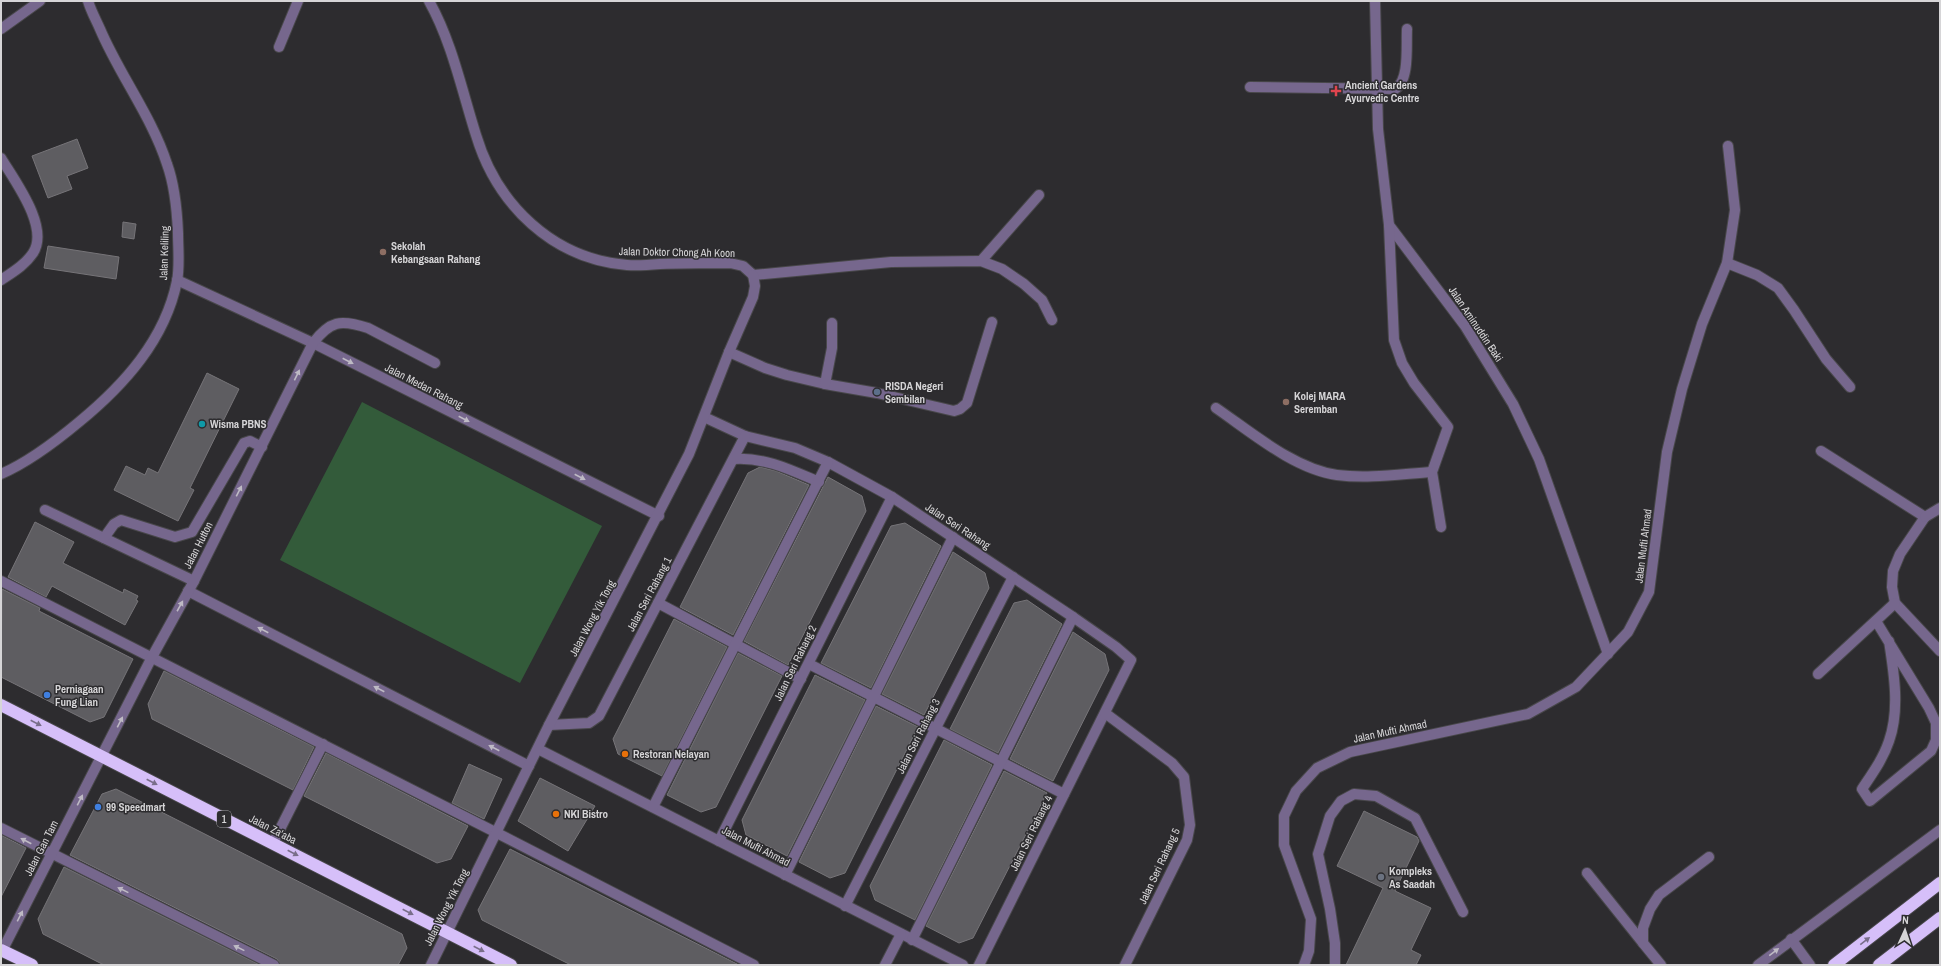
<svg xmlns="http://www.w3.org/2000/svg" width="1941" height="966" font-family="'Archivo Narrow',sans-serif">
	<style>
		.green { fill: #335b3a }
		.building { fill: #5e5d61; stroke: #767478 }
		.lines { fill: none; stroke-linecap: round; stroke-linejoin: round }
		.minor-casing { stroke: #48474a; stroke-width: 12 }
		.highway-casing { stroke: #48474a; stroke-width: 14 }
		.minor { stroke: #76678d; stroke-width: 10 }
		.highway { stroke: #d6bff9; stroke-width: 12 }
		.oneway { fill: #bebac4 }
		.oneway2 { fill: #796e8a }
		.health-dot { fill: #e0444e; stroke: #2d2c2f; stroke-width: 1.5 }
		.education-dot { fill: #8d6e63; stroke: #2d2c2f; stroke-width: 1.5 }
		.service-dot { fill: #5c6f8a; stroke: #2d2c2f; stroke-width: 1.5 }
		.culture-dot { fill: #0f9aa8; stroke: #2d2c2f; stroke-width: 1.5 }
		.shop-dot { fill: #3f7fe0; stroke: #2d2c2f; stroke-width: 1.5 }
		.food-dot { fill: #e8710a; stroke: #2d2c2f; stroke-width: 1.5 }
		.worship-dot { fill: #6b7280; stroke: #2d2c2f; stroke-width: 1.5 }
		.labels { text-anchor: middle; stroke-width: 3; stroke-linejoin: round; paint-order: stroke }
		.shield { fill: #2d2c2f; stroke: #a3a2a5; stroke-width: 1 }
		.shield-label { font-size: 10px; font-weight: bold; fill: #d6d5d7 }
		.poi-label { font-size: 11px; font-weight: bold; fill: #d6d5d7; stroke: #2d2c2f; text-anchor: start }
		.street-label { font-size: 11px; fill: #d6d5d7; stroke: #2d2c2f }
	</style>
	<rect width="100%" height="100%" fill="#2d2c2f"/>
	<path class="green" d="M362,402l240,124 -82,157 -240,-123z"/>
	<g class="building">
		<path d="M77,139l11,29 -21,8 5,13 -24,9 -16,-42z"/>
		<path d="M123,222l13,2 -2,15 -12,-2z"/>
		<path d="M48,246l71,11 -3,22 -72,-11z"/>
		<path d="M207,373l32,16 -49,99 4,2 -16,31 -64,-31 12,-24 19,9 3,-7 10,5z"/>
		<path d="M760,467l16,4 33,14 -76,150 -53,-28 68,-134z"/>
		<path d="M828,477l34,19 4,15 -78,154 -44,-24z"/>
		<path d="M35,522l39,20 -11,21 60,30 1,-4 14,7 -2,4 2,1 -13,24 -73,-39 -6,11 -38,-20z"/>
		<path d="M905,523l36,23 -70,142 -50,-25 70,-137z"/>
		<path d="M953,552l32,21 4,15 -65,127 -42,-21z"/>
		<path d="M2,589l38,19 -1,3 94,48 -29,58 -14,5 -89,-45z"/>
		<path d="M1027,600l35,24 -64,129 -48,-24 64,-126z"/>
		<path d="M674,619l53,28 -65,129 -44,-22 -5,-15z"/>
		<path d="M1073,632l32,22 4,16 -56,111 -43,-22z"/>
		<path d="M738,653l44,23 -66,131 -15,5 -34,-17z"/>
		<path d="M164,671l150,76 -21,43 -141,-71 -4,-15z"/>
		<path d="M815,675l50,25 -78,156 -41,-21 -4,-15z"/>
		<path d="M876,706l42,21 -73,146 -15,5 -31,-16z"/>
		<path d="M944,740l48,25 -77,155 -40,-20 -5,-14z"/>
		<path d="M326,753l142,73 -17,33 -14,4 -133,-67z"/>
		<path d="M469,764l33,15 -18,40 -32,-16z"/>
		<path d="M1004,771l43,22 -74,145 -14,5 -33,-17z"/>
		<path d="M540,778l55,28 -27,45 -50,-30z"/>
		<path d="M116,789l286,145 5,14 -9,17h-118l-3,-6 -207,-104 32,-61z"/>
		<path d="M1364,811l53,26 2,4 -24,50 36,17 -20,42 10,5 -5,10h-70l37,-77 -46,-22z"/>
		<path d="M1,835l25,13 -25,49z"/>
		<path d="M510,849l144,73 85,43h-168l-16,-8 -73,-37 -4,-10z"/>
		<path d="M64,867l196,98h-156l-61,-31 -5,-15z"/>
	</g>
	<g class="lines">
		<g class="minor-casing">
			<g id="minor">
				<path d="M429,1c23,41 33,90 47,134 21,70 77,124 151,130 11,1 22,0 33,-1 24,-1 47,-1 70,-1l13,3 10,9 138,-13 90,-1 21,8 22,15 18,16 10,20"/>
				<path d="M1375,1l3,128 11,96 76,101 48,78 26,55 69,195"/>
				<path d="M1,29l39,-28"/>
				<path d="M279,47l19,-46"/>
				<path d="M1250,87l145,2c15,-8 11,-44 12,-60"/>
				<path d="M1,158c13,22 49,69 32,95 -8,12 -20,19 -32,27"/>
				<path d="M1389,225l5,115 8,23 12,20 34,44 -16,45 9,55"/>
				<path d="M981,261l58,-66"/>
				<path d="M1727,263l30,12 21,13 16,22 32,49 24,28"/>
				<path d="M177,280l136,63 346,173"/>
				<path d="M729,352l36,16 22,7 38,9 52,9 77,18 6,-2 7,-6 25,-81"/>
				<path d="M825,384l7,-36v-25"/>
				<path d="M1216,408c35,24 78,61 121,67 31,4 64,-1 95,-3"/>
				<path d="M704,417l41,19 50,12 33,14 64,35 181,120 43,30 15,13 -152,305"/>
				<path d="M1821,451l104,66 -25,37 -7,17 -1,16 3,16 45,48"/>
				<path d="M734,459c31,-2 57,11 85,23"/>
				<path d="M1,474c28,-12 54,-32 78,-52 45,-37 86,-82 98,-141 3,-15 1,-33 1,-48 -1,-24 -3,-47 -11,-69 -15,-47 -48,-90 -67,-135 -4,-9 -9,-18 -12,-28"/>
				<path d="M45,510l149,71"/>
				<path d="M1925,517l15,-9"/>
				<path d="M104,538l10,-14 7,-4 54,17 17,-5 52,-89 6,-2 12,6"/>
				<path d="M1,581l496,252 257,132"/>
				<path d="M188,591l341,175"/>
				<path d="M658,603l143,76"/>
				<path d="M1876,621l53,87 7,15v17l-5,11 -61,50 -8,-12c10,-15 21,-30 27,-48 11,-31 5,-68 0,-100"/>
				<path d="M809,664l255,130"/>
				<path d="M1818,674l77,-71"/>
				<path d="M1105,713l67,50 12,14 6,48 -3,15 -62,125"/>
				<path d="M549,725l40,-2 10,-7 146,-280"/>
				<path d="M538,749l425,216"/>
				<path d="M653,807l175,-345"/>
				<path d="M1,828l273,137"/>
				<path d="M719,841l173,-344"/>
				<path d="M273,843l50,-99"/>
				<path d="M1587,873l56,70"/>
				<path d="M785,875l168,-338"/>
				<path d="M845,906l168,-329"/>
				<path d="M1791,939l19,26"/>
				<path d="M912,940l161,-323"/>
				<path d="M2,951l150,-294 42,-76 119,-238c17,-22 27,-24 55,-15l67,35"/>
				<path d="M431,965l118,-240 140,-271 40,-102 24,-55 2,-11 -2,-11"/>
				<path d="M885,965l16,-31"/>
				<path d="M1304,965l5,-14 2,-32 -27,-74v-29l12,-25 21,-23 33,-16 178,-38 48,-27 52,-55 21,-40 18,-140 15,-63 20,-65 25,-61 8,-53 -7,-64"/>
				<path d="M1335,965v-22l-5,-34 -12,-55 12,-38 11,-15 13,-7 22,2 39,22 48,94"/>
				<path d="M1661,965l-18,-22v-15l7,-19 9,-14 50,-38"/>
				<path d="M1758,965l182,-135"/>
			</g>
		</g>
		<g class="highway-casing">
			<g id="highway">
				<path d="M1,705l510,260"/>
				<path d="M1,950l31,15"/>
				<path d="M1834,965l106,-82"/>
				<path d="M1879,965l61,-47"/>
			</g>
		</g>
		<use href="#minor" class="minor"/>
		<use href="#highway" class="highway"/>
	</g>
	<defs><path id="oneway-solid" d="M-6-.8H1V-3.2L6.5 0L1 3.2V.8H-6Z"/></defs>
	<g class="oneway">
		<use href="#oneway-solid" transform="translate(348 361) rotate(27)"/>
		<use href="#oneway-solid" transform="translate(297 375) rotate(-64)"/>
		<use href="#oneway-solid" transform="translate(464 419) rotate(27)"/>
		<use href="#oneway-solid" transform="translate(580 477) rotate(27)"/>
		<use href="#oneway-solid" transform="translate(239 491) rotate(-63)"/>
		<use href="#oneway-solid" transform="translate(180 606) rotate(-61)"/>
		<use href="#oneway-solid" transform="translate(263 630) rotate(-153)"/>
		<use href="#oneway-solid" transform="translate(379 689) rotate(-153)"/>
		<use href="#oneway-solid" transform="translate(120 722) rotate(-63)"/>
		<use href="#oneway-solid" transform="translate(494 748) rotate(-153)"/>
		<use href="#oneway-solid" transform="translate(80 800) rotate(-63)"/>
		<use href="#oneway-solid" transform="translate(26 841) rotate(-153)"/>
		<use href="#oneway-solid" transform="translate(123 890) rotate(-154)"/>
		<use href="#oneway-solid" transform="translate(20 916) rotate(-63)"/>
		<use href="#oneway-solid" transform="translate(239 948) rotate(-154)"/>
		<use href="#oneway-solid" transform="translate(1774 952) rotate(-37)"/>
	</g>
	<g class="oneway2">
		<use href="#oneway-solid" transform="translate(36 723) rotate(27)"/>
		<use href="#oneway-solid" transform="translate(152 782) rotate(27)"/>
		<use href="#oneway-solid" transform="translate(293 853) rotate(27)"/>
		<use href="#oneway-solid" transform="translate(408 912) rotate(27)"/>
		<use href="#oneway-solid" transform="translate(1865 941) rotate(-38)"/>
		<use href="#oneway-solid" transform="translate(479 949) rotate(27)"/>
	</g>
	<path class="health-dot" d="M1334 85h4v4h4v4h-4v4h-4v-4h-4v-4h4z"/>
	<g class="education-dot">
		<circle cx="383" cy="252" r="4"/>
		<circle cx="1286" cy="402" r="4"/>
	</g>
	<circle class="service-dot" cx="877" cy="392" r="4"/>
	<circle class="culture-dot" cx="202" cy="424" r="4"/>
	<g class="shop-dot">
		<circle cx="47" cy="695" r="4"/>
		<circle cx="98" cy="807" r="4"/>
	</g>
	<g class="food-dot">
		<circle cx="625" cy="754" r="4"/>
		<circle cx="556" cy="814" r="4"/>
	</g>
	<circle class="worship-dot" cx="1381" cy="877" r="4"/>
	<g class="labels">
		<rect class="shield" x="217" y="811" width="14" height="16" rx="3"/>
		<g class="shield-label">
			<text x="224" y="823">1</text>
		</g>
		<g class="poi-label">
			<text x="1345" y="89">Ancient Gardens<tspan x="1345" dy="13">Ayurvedic Centre</tspan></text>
			<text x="391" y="250">Sekolah<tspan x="391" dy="13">Kebangsaan Rahang</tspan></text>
			<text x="885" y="390">RISDA Negeri<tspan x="885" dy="13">Sembilan</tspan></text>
			<text x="1294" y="400">Kolej MARA<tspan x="1294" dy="13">Seremban</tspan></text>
			<text x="210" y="428">Wisma PBNS</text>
			<text x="55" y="693">Perniagaan<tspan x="55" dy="13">Fung Lian</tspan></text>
			<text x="633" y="758">Restoran Nelayan</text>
			<text x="106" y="811">99 Speedmart</text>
			<text x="564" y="818">NKI Bistro</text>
			<text x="1389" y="875">Kompleks<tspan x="1389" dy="13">As Saadah</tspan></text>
		</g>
		<g class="street-label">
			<text transform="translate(677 252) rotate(1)" y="4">Jalan Doktor Chong Ah Koon</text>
			<text transform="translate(164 253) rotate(-88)" y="4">Jalan Keliling</text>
			<text transform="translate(1476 324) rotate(56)" y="4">Jalan Aminuddin Baki</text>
			<text transform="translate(424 386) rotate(27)" y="4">Jalan Medan Rahang</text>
			<text transform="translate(958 526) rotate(33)" y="4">Jalan Seri Rahang</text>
			<text transform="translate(198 545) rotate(-63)" y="4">Jalan Hutton</text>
			<text transform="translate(1643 546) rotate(-83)" y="4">Jalan Mufti Ahmad</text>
			<text transform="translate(649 594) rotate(-62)" y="4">Jalan Seri Rahang 1</text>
			<text transform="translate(592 618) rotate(-62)" y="4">Jalan Wong Yik Tong</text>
			<text transform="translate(795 663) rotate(-64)" y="4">Jalan Seri Rahang 2</text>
			<text transform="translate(1390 731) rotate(-12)" y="4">Jalan Mufti Ahmad</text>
			<text transform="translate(918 736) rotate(-63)" y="4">Jalan Seri Rahang 3</text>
			<text transform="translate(273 829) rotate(27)" y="4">Jalan Za'aba</text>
			<text transform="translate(1031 833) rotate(-64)" y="4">Jalan Seri Rahang 4</text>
			<text transform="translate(756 846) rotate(27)" y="4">Jalan Mufti Ahmad</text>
			<text transform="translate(41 848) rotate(-63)" y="4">Jalan Gan Tam</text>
			<text transform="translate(1159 866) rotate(-65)" y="4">Jalan Seri Rahang 5</text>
			<text transform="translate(446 907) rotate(-63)" y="4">Jalan Wong Yik Tong</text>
		</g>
	</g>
	<rect width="1941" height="966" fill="none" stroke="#d6d5d7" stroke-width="4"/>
	<g transform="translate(1905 930) rotate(3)" stroke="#2d2c2f" stroke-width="3" paint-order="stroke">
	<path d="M0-3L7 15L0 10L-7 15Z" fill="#d6d5d7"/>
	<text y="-6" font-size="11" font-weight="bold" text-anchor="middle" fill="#d6d5d7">N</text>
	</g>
</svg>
